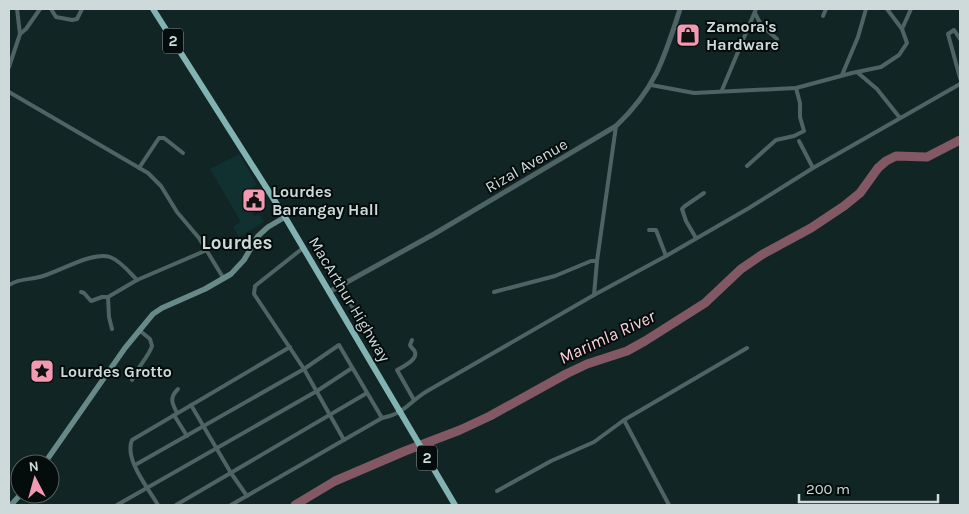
<svg xmlns="http://www.w3.org/2000/svg" width="969" height="514" font-family="Karla,sans-serif">
	<style>
		.built { fill: #113030 }
		.lines { fill: none; stroke-linecap: round; stroke-linejoin: round }
		.river { stroke: #815863; stroke-width: 9 }
		.minor { stroke: #4e6363; stroke-width: 4 }
		.tertiary { stroke: #4e6363; stroke-width: 5 }
		.secondary { stroke: #678988; stroke-width: 5.5 }
		.trunk { stroke: #82b3b2; stroke-width: 6 }
		.trunk-bridge { stroke: #82b3b2; stroke-width: 6 }
		.labels { text-anchor: middle; stroke-width: 4; stroke-linejoin: round; paint-order: stroke }
		.shield { fill: #050d0c; stroke: #929c9c; stroke-width: 1 }
		.shield-label { font-size: 15px; font-weight: bold; fill: #cedada }
		.poi-label { font-size: 16px; font-weight: bold; fill: #cedada; stroke: #050d0c; text-anchor: start }
		.street-label { font-size: 16px; fill: #cedada; stroke: #050d0c }
		.water-label { font-size: 18px; font-style: italic; fill: #fdd1dc; stroke: #050d0c }
		.quarter-label { font-size: 19px; font-weight: bold; fill: #cedada; stroke: #050d0c }
	</style>
	<rect width="100%" height="100%" fill="#112525"/>
	<path class="built" d="M239,154l18,31 -15,9 12,22 5,-2 5,8 -25,15 -6,-10 8,-5 -31,-53z"/>
	<g class="lines">
		<path class="river" d="M295,505l40,-24 70,-30 55,-21 30,-14 76,-42 21,-10 40,-13 18,-10 60,-38 36,-34 22,-15 48,-26 33,-22 16,-13 18,-25 8,-7 10,-5 31,1 33,-17"/>
		<g class="minor">
			<path d="M51,9l5,8 16,3 5,-1 5,-10"/>
			<path d="M755,13l6,12 16,14"/>
			<path d="M823,16l3,-7"/>
			<path d="M902,29l9,-20"/>
			<path d="M20,34l6,-5 14,-20"/>
			<path d="M960,39l-6,-9 -6,4 12,44"/>
			<path d="M9,67l11,-33 -3,-25"/>
			<path d="M857,72l20,17 23,29"/>
			<path d="M842,75l16,-38 8,-28"/>
			<path d="M651,85l43,8 102,-5 56,-15 29,-6 18,-12 8,-12 -5,-14 -15,-20"/>
			<path d="M722,90l34,-81"/>
			<path d="M9,92l139,81 13,13 16,26 22,26 25,41"/>
			<path d="M799,141l14,27"/>
			<path d="M747,166l29,-26 18,-4 10,-5 -4,-14v-14l-4,-15"/>
			<path d="M139,168l20,-30h5l19,15"/>
			<path d="M649,230h7l10,26"/>
			<path d="M696,238l-10,-17 -4,-12 3,-3 19,-13"/>
			<path d="M303,248l-48,38 -1,8 50,75 40,71"/>
			<path d="M9,285c10,-7 23,-5 34,-9 17,-5 51,-25 67,-19 11,4 20,16 27,23"/>
			<path d="M340,286l29,49"/>
			<path d="M81,292l3,1 7,8 11,-4h6"/>
			<path d="M494,292l61,-16 36,-15h6"/>
			<path d="M594,295l3,-34 19,-135"/>
			<path d="M112,329l-3,-12 -1,-20 29,-17 70,-30"/>
			<path d="M412,340l-2,5c1,3 4,4 5,7 3,8 -13,15 -18,18l17,30"/>
			<path d="M132,380c5,-12 17,-24 20,-34l-2,-7 -11,-9"/>
			<path d="M191,405l40,68 16,23"/>
			<path d="M177,413c-5,-10 -8,-15 1,-24"/>
			<path d="M174,415l13,21"/>
			<path d="M624,420l45,85"/>
			<path d="M135,465l169,-96 35,-24 43,73"/>
			<path d="M497,491l54,-30 43,-19 30,-22 123,-72"/>
			<path d="M117,505l200,-114 35,-23"/>
			<path d="M158,505c-10,-17 -34,-46 -26,-65l158,-93"/>
			<path d="M176,505l191,-112"/>
			<path d="M231,505l151,-87c25,-5 27,-17 47,-28l165,-95 72,-39 83,-48 64,-40 147,-84"/>
		</g>
		<path class="tertiary" d="M329,292l105,-58 182,-108c39,-37 48,-67 64,-117"/>
		<g class="secondary">
			<path d="M44,464l81,-116 28,-34 9,-6 43,-19 26,-15 13,-14 14,-24 10,-9 17,-10"/>
			<path d="M11,505l10,-11"/>
		</g>
		<path class="trunk" d="M153,9l132,208 114,193"/>
		<path class="trunk-bridge" d="M399,410l56,95"/>
	</g>
	<defs>
		<g id="shop-square" transform="scale(1.25)"><rect x="-9" y="-9" width="18" height="18" rx="4" fill="#f19ab2" stroke="#050d0c"/><path d="M-5-2.5h2.3a2.7 3.5 0 0 1 5.4 0H5L5.5 6h-11ZM-1.5-2.5h3a1.5 2.3 0 0 0-3 0Z" fill="#111"/></g>
		<g id="civic-square" transform="scale(1.25)"><rect x="-9" y="-9" width="18" height="18" rx="4" fill="#f19ab2" stroke="#050d0c"/><path d="M-.6-6.5H3V-4.5H.6V-3L4-1V1h2V6H-6V1h2V-1L-.6-3ZM-1.2 2.5V6h2.4V2.5Z" fill="#111"/></g>
		<g id="sight-square" transform="scale(1.25)"><rect x="-9" y="-9" width="18" height="18" rx="4" fill="#f19ab2" stroke="#050d0c"/><path d="M0-6L1.8-2.2L6-1.7L2.9 1.2L3.7 5.4L0 3.3L-3.7 5.4L-2.9 1.2L-6-1.7L-1.8-2.2Z" fill="#111"/></g>
	</defs>
	<g fill-rule="evenodd">
		<use href="#shop-square" x="688" y="35"/>
		<use href="#civic-square" x="254" y="200"/>
		<use href="#sight-square" x="42" y="371"/>
	</g>
	<g class="labels">
		<g class="shield">
			<rect x="163" y="28.5" width="20" height="25" rx="4"/>
			<rect x="417" y="445.5" width="20" height="25" rx="4"/>
		</g>
		<g class="shield-label">
			<text x="173" y="46">2</text>
			<text x="427" y="463">2</text>
		</g>
		<g class="poi-label">
			<text x="706" y="32">Zamora's<tspan x="706" dy="18">Hardware</tspan></text>
			<text x="272" y="197">Lourdes<tspan x="272" dy="18">Barangay Hall</tspan></text>
			<text x="60" y="377">Lourdes Grotto</text>
		</g>
		<g class="street-label">
			<text transform="translate(526 165) rotate(-30)" y="6">Rizal Avenue</text>
			<text transform="translate(350 299) rotate(59)" y="6">MacArthur Highway</text>
		</g>
		<g class="water-label">
			<text transform="translate(607 337) rotate(-25)" y="6">Marimla River</text>
		</g>
		<g class="quarter-label">
			<text x="237" y="249">Lourdes</text>
		</g>
	</g>
	<rect width="969" height="514" fill="none" stroke="#cedada" stroke-width="20"/>
	<g transform="translate(35 479) rotate(354)"><circle r="24" fill="#050d0c" stroke="#555f5e"/>
	<path d="M0-4L9 19L0 12L-9 19Z" fill="#f19ab2"/>
	<text y="-8" font-size="14" font-weight="bold" text-anchor="middle" fill="#cedada">N</text>
	</g>
	<path d="M799 494v8h139v-8" fill="none" stroke="#cedada" stroke-width="2.5"/>
	<text x="806" y="494" font-size="15" fill="#cedada" stroke="#050d0c" stroke-width="4" paint-order="stroke">200 m</text>
</svg>
